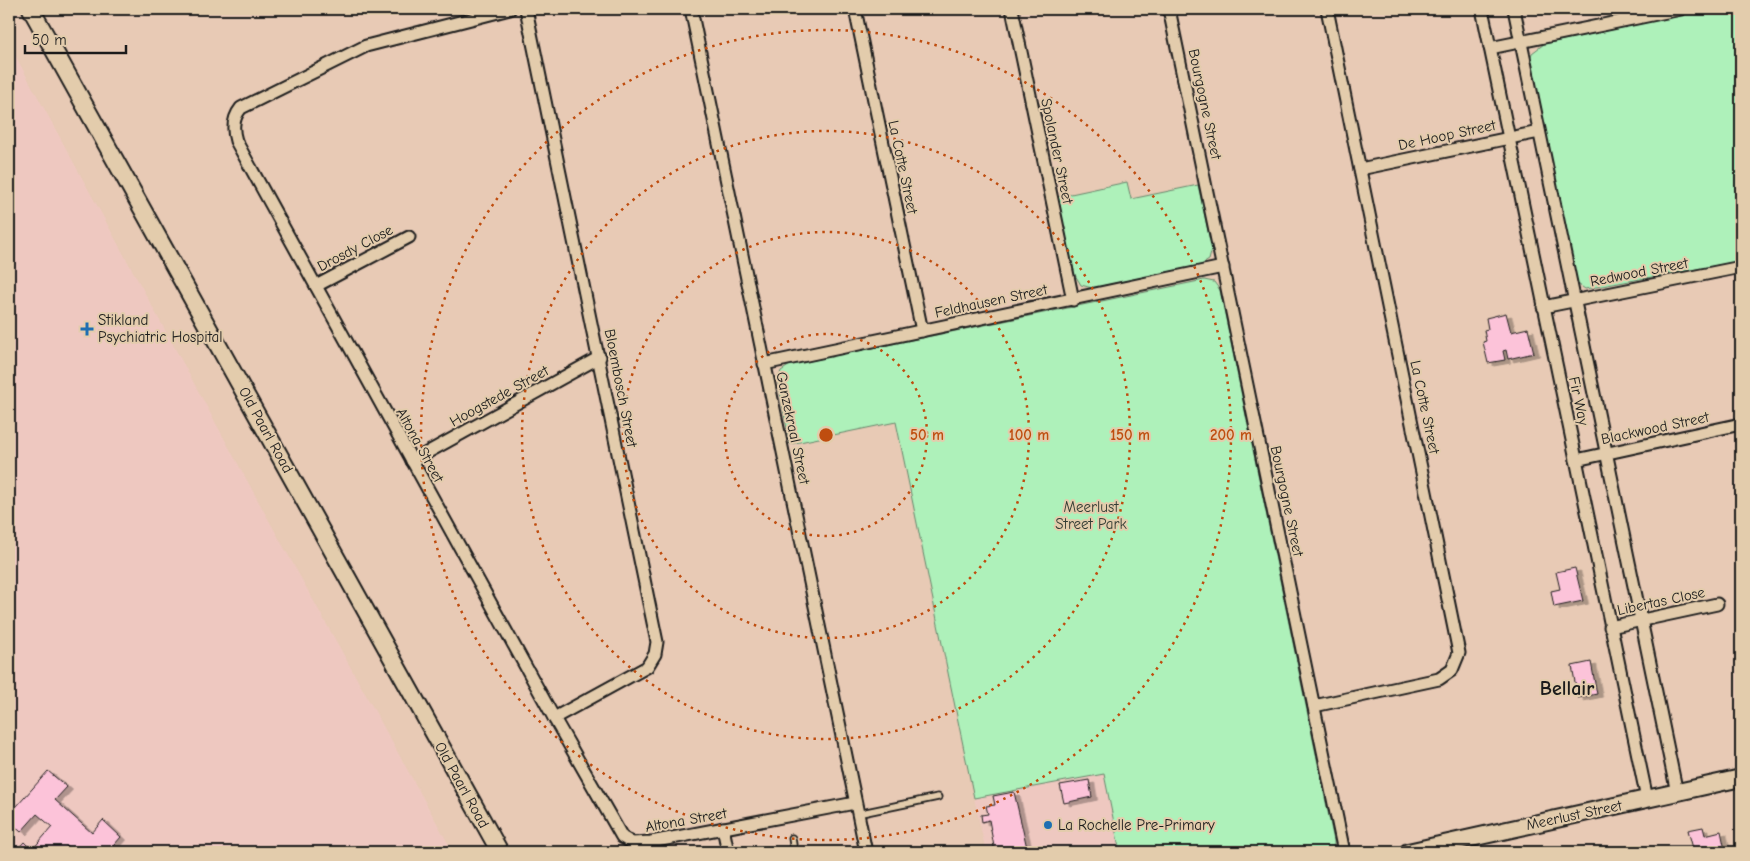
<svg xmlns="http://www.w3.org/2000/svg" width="1750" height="861" font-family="'Comic Neue',sans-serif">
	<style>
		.built { fill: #eec8c0 }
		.green { fill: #aef1ba; stroke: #65866b }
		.building { fill: #fcc3d9; stroke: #1c1c1c; filter: url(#shadow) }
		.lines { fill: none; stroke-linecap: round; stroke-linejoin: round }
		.lane-casing { stroke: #1c1c1c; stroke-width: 9 }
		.street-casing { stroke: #1c1c1c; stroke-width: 15 }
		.secondary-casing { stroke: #1c1c1c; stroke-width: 20 }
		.lane { stroke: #e3ccac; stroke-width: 5.5 }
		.street { stroke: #e3ccac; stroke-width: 11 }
		.secondary { stroke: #e3ccac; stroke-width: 16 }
		.ring { fill: none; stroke: #bf4d0f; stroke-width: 2.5; stroke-dasharray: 2.5 5 }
		.poi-dot { fill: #1f6fb2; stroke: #e3ccac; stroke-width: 2 }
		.labels { text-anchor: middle; stroke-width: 4; stroke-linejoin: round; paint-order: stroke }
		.street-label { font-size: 15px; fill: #1c1c1c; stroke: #e3ccac }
		.poi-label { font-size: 15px; fill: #1c1c1c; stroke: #e3ccac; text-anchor: start }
		.park-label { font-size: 15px; fill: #323c34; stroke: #e3ccac }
		.district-label { font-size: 20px; font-weight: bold; fill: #1c1c1c; stroke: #e3ccac }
		.centre { fill: #bf4d0f; stroke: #e3ccac; stroke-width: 2.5 }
		.ring-label { font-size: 15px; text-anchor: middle; font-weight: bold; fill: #bf4d0f; stroke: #e3ccac; stroke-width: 4; stroke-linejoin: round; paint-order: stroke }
	</style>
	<defs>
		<filter id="shadow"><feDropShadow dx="5.5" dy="3" stdDeviation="0" flood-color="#0004"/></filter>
	</defs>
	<rect width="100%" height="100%" fill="#e8cab5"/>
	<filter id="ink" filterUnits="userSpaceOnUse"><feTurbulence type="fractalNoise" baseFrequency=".02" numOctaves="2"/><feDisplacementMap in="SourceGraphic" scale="10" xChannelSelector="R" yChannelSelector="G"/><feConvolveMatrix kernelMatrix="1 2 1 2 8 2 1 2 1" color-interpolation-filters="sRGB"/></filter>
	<g filter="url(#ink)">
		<g class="built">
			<path d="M9,44l252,462 192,346h-444z"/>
			<path d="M1104,774l16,78h-134l-12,-54z"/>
		</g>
		<g class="green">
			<path d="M1711,9h30v252l-156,28 -10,-7 -45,-222 2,-7 12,-9z"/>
			<path d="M1127,182l4,17 67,-14 14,64 -3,11 -8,5 -109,23 -11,-3 -6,-10 -18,-78z"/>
			<path d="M1204,280l10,2 6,8 114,551v11h-214l-16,-78 -130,24 -78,-376 -106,22 -12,-62 3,-11 9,-6z"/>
		</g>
		<g class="building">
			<path d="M1506,313l5,19 17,-4 6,25 -26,6 -2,-9 -3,1 2,9 -17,3 -5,-21 3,-1 -2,-11 4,-1 -2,-11z"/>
			<path d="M1575,568l8,33 -29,6 -3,-16 9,-2 -4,-17z"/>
			<path d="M1591,662l6,32 -19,4 -6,-32z"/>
			<path d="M48,771l19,16 -12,13 37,33 11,-13 18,17 -13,15h-34l-7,-6 -6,6h-46l9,-10 8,8 20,-23 -15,-13 -16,18 -12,-11v-6z"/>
			<path d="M1089,780l3,17 -28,6 -4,-18z"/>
			<path d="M1014,792l14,60h-33l-6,-32 -7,2 -1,-7 7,-1 -2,-8 9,-1 -2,-9z"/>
			<path d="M1703,827l2,8 16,-4 4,19 -31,2 -6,-22z"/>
		</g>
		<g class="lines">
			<g class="lane-casing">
				<g id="lane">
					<path d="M857,814l81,-17"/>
					<path d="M792,838l2,14"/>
				</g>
			</g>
			<g class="street-casing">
				<g id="street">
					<path d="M510,9l-144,37 -125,62c-8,10 -9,20 -5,33l318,577 68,119 10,6 19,-1 204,-39"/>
					<path d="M526,9l131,633 -2,12 -8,13 -93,51"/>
					<path d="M691,9l175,843"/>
					<path d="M855,9l67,322"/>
					<path d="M1012,9l61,291"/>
					<path d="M1169,9l175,843"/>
					<path d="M1482,9l165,790"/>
					<path d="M1514,9l163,784"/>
					<path d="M1490,48l191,-39"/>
					<path d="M1360,169l179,-37"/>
					<path d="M316,286l93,-49"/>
					<path d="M1543,307l198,-40"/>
					<path d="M764,364l459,-97"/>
					<path d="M1576,460l165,-36"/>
					<path d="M412,461l188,-104"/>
					<path d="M1610,627l107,-23"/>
					<path d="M1314,706l125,-27 13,-9 7,-17 -132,-644"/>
					<path d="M723,828l5,24"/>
				</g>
			</g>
			<g class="secondary-casing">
				<g id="secondary">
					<path d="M31,9l469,843"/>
					<path d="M1408,852l333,-74"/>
				</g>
			</g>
			<use href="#lane" class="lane"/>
			<use href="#street" class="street"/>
			<use href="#secondary" class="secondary"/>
		</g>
	</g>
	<g class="ring">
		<circle cx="826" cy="435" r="101"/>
		<circle cx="826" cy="435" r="203"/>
		<circle cx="826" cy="435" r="304"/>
		<circle cx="826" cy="435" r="405"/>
	</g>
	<g class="poi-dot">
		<path d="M84.5 321.5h5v5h5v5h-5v5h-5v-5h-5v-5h5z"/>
		<circle cx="1048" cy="825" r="5"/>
	</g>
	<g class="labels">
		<g class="street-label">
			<text transform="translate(1205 104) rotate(78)" y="5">Bourgogne Street</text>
			<text transform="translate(1447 135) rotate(-12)" y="5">De Hoop Street</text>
			<text transform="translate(1057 151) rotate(78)" y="5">Spolander Street</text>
			<text transform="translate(903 167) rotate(78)" y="5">La Cotte Street</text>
			<text transform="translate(355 248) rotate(-28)" y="5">Drosdy Close</text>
			<text transform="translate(1639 272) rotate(-11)" y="5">Redwood Street</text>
			<text transform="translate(991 301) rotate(-12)" y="5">Feldhausen Street</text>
			<text transform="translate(621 388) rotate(79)" y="5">Bloembosch Street</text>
			<text transform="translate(499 396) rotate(-29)" y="5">Hoogstede Street</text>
			<text transform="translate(1579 401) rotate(78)" y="5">Fir Way</text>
			<text transform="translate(1425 407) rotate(78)" y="5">La Cotte Street</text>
			<text transform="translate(793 428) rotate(78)" y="5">Ganzekraal Street</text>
			<text transform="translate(1655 428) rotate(-12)" y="5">Blackwood Street</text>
			<text transform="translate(266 430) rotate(61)" y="5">Old Paarl Road</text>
			<text transform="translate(420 445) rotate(61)" y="5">Altona Street</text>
			<text transform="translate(1287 501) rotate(78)" y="5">Bourgogne Street</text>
			<text transform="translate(1661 601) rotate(-12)" y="5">Libertas Close</text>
			<text transform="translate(462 785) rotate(61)" y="5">Old Paarl Road</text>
			<text transform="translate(1574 815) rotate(-12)" y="5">Meerlust Street</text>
			<text transform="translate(686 820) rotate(-10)" y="5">Altona Street</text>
		</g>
		<g class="poi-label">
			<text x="98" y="325">Stikland<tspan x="98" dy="17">Psychiatric Hospital</tspan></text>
			<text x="1058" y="830">La Rochelle Pre-Primary</text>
		</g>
		<g class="park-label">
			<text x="1091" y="512">Meerlust<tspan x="1091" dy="17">Street Park</tspan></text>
		</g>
		<g class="district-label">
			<text x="1567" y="695">Bellair</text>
		</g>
	</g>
	<circle cx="826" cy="435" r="8" class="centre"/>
	<g class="ring-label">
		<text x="927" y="440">50 m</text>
		<text x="1029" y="440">100 m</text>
		<text x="1130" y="440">150 m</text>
		<text x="1231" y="440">200 m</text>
	</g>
	<rect width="1750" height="861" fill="none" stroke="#e3ccac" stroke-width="30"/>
	<rect x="15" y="15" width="1720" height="831" fill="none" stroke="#1c1c1c" stroke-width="2" filter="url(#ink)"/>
	<path d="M25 45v8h101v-8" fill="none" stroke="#1c1c1c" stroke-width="2.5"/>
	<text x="32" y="45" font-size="15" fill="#1c1c1c" stroke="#e3ccac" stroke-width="4" paint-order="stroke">50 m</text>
</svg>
